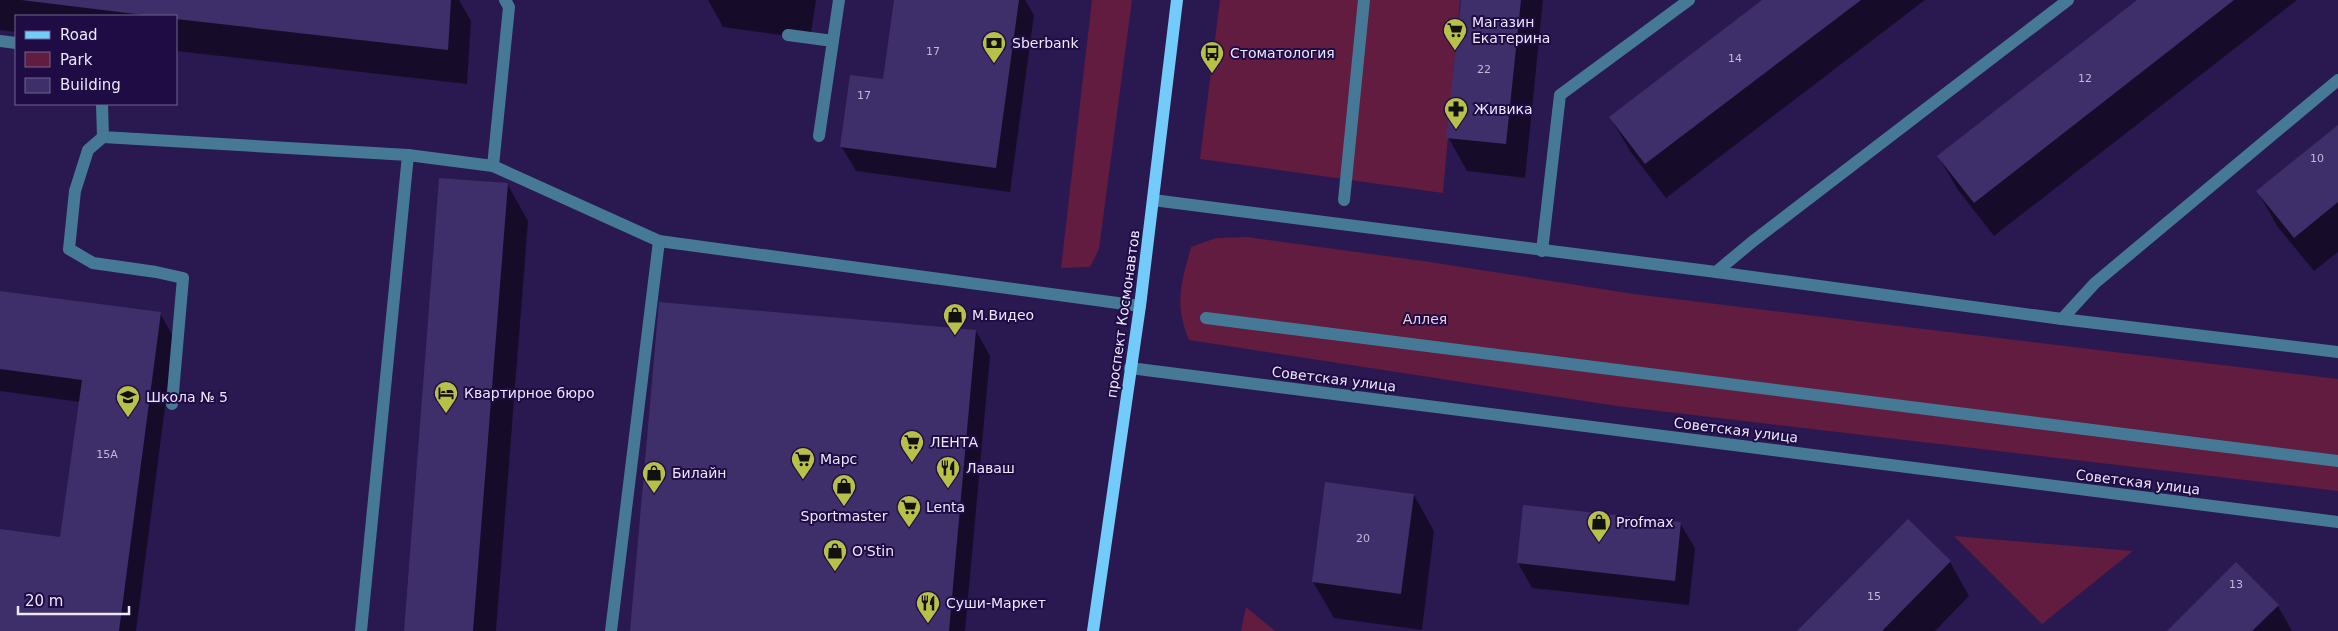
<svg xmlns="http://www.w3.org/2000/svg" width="2338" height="631" font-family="'DejaVu Sans',sans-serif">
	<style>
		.green { fill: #621c3f }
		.shadow { fill: #0007 }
		.building { fill: #3e2e69 }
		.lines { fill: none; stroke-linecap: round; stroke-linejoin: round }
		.minor { stroke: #457995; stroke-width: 12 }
		.major { stroke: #73cbf9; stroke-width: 12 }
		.labels { text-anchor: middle; stroke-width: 4; stroke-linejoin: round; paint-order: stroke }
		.number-label { font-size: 11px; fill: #c0b9d8 }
		.poi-label { font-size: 14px; fill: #ebe7fd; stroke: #200c45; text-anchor: start }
		.street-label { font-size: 14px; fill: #ebe7fd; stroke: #200c45 }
		.park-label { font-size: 14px; fill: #eecfdb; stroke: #200c45 }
	</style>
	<rect width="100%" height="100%" fill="#2a1850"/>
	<g class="green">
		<path d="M1092,0h40l-33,249 -9,18 -29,1z"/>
		<path d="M1220,0h240l-17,193 -243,-34z"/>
		<path d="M1247,237l176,24 211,33 704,85v112l-721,-85 -428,-66c-15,-36 -8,-56 2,-93l25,-9z"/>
		<path d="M1954,536l179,15 -91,73z"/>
		<path d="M1246,607l29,24h-34z"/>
	</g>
	<g class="shadow">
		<path d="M0,0h459l12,21 -4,63 -291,-33v-35h-160v16l-16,-2z"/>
		<path d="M708,0h108l-6,39 -87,-12z"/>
		<path d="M895,0h130l9,15 -24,177 -154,-21 -15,-25 43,-63z"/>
		<path d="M1462,0h81l-18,178 -58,-7 -19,-34z"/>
		<path d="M1764,0h161l-259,198 -36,-47 -20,-34z"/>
		<path d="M2139,0h158l-303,236 -36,-46 -20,-34z"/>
		<path d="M2338,127v125l-24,19 -37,-45 -19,-34z"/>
		<path d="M508,185l20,36 -32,410h-91z"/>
		<path d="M0,292l160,21 14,25 -38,293h-136v-101l61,9 19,-137 -80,-11z"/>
		<path d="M976,331l14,25 -25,275h-334z"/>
		<path d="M1414,495l20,36 -12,99 -88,-12 -21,-36z"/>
		<path d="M1680,523l15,25 -6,57 -157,-17 -14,-25z"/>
		<path d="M1950,562l19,34 -34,35h-136z"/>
		<path d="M2278,606l14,25h-123z"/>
	</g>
	<g class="building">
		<path d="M21,0h430l-3,50 -272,-31v-3h-24z"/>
		<path d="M894,0h125l-23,168 -156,-21 10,-72 33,4z"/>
		<path d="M1461,0h60l-15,144 -60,-6z"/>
		<path d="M1762,0h99l-216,164 -36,-47z"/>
		<path d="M2137,0h97l-260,203 -37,-47z"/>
		<path d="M2338,125v77l-44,36 -38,-47z"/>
		<path d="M439,178l69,5 -35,448h-69z"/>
		<path d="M0,291l161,21 -42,319h-119v-102l60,8 22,-157 -82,-11z"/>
		<path d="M659,302l317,28 -27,301h-319z"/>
		<path d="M1325,482l89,12 -13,100 -89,-12z"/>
		<path d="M1523,505l158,17 -6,59 -158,-18z"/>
		<path d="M1908,519l43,42 -69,70h-85z"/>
		<path d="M2236,562l43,43 -27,26h-85z"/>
	</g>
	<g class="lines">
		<g class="minor">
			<path d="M788,35l45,6"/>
			<path d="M0,41l16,2"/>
			<path d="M102,104l1,33 305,18 85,11 166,75 481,65"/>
			<path d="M819,136l20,-136"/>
			<path d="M103,137l-15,13 -13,41 -6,58 24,14 63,9 27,6 -11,126"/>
			<path d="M493,166l16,-159 -4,-7"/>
			<path d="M1153,200l563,72 346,47 276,33"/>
			<path d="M1344,200l20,-200"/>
			<path d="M1542,251l18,-156 129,-95"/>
			<path d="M1716,272l36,-30 316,-242"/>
			<path d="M1206,318l1132,143"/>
			<path d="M2062,319l33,-36 243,-203"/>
			<path d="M1130,368l1208,154"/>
			<path d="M361,631l47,-476"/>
			<path d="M611,631l48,-390"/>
		</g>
		<path class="major" d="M1093,631l47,-325 37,-306"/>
	</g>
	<defs>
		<g id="supermarket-pin" transform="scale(1.25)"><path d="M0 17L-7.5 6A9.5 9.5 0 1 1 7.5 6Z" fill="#b8c147" stroke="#200c45"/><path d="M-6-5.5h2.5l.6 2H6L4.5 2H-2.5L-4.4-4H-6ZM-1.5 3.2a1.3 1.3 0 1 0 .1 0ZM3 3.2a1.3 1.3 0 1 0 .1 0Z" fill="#111"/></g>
		<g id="bank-pin" transform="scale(1.25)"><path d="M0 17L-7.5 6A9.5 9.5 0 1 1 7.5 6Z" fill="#b8c147" stroke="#200c45"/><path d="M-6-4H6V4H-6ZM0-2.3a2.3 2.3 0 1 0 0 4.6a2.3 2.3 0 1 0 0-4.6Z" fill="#111"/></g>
		<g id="bus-pin" transform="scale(1.25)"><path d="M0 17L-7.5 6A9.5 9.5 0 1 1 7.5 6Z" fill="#b8c147" stroke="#200c45"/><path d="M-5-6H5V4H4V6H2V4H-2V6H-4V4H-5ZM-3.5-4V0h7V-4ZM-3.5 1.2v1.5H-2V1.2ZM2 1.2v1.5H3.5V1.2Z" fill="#111"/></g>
		<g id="pharmacy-pin" transform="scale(1.25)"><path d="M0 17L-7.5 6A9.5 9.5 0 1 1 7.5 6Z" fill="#b8c147" stroke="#200c45"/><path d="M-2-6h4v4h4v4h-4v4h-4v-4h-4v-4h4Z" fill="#111"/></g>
		<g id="shop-pin" transform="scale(1.25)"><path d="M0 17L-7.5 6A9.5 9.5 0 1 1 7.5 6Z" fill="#b8c147" stroke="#200c45"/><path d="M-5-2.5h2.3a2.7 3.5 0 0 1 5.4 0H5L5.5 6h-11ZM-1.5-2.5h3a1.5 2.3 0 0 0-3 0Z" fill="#111"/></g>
		<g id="hotel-pin" transform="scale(1.25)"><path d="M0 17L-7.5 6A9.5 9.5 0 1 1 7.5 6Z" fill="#b8c147" stroke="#200c45"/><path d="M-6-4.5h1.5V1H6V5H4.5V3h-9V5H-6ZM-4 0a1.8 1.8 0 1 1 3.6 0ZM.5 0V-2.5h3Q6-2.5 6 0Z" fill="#111"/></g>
		<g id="school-pin" transform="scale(1.25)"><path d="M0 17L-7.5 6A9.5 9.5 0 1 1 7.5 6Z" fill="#b8c147" stroke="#200c45"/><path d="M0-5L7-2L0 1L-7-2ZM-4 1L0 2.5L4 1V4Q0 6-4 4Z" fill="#111"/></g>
		<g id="restaurant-pin" transform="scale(1.25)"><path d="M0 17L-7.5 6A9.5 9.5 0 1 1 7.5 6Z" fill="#b8c147" stroke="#200c45"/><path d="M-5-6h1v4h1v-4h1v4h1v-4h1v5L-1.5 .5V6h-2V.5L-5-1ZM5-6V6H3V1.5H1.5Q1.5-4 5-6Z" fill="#111"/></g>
	</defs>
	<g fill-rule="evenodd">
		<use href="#supermarket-pin" x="1455" y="30"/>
		<use href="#bank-pin" x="994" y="43"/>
		<use href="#bus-pin" x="1212" y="53"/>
		<use href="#pharmacy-pin" x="1456" y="109"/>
		<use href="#shop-pin" x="955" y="315"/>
		<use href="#hotel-pin" x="446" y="393"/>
		<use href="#school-pin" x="128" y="397"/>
		<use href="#supermarket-pin" x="912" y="442"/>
		<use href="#supermarket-pin" x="803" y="459"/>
		<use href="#restaurant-pin" x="948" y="468"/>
		<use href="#shop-pin" x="654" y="473"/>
		<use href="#shop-pin" x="844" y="486"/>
		<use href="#supermarket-pin" x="909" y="507"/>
		<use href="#shop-pin" x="1599" y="522"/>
		<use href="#shop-pin" x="835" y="551"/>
		<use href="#restaurant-pin" x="928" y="603"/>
	</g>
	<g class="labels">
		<g class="number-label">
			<text x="933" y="55">17</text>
			<text x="1735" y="62">14</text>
			<text x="1484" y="73">22</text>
			<text x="2085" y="82">12</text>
			<text x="864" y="99">17</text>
			<text x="2317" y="162">10</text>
			<text x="107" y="458">15А</text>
			<text x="1363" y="542">20</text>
			<text x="2236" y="588">13</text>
			<text x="1874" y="600">15</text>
		</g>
		<g class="poi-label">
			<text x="1472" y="27">Магазин<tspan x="1472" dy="16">Екатерина</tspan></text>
			<text x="1012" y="48">Sberbank</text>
			<text x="1230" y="58">Стоматология</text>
			<text x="1474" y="114">Живика</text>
			<text x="972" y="320">М.Видео</text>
			<text x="464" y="398">Квартирное бюро</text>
			<text x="146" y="402">Школа № 5</text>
			<text x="930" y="447">ЛЕНТА</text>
			<text x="820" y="464">Марс</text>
			<text x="966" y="473">Лаваш</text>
			<text x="672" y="478">Билайн</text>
			<text x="926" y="512">Lenta</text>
			<text x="844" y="521" text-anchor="middle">Sportmaster</text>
			<text x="1616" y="527">Profmax</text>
			<text x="852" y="556">O'Stin</text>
			<text x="946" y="608">Суши-Маркет</text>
		</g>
		<g class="street-label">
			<text transform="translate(1123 314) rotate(-82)" y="5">проспект Космонавтов</text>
			<text transform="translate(1334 379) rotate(7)" y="5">Советская улица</text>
			<text transform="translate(1736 430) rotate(7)" y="5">Советская улица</text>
			<text transform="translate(2138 482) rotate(7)" y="5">Советская улица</text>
		</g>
		<g class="park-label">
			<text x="1425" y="324">Аллея</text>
		</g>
	</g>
	<rect x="15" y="15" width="162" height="90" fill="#200c45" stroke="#71648f"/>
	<rect x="25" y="31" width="25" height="8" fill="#73cbf9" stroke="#71648f"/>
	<text x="60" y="40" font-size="15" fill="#ebe7fd">Road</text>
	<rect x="25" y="52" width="25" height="15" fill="#621c3f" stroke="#71648f"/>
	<text x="60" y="65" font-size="15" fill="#ebe7fd">Park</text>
	<rect x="25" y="78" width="25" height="15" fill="#3e2e69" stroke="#71648f"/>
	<text x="60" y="90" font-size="15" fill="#ebe7fd">Building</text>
	<path d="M18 606v8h111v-8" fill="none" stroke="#ebe7fd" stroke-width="2.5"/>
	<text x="25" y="606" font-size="15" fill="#ebe7fd" stroke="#200c45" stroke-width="4" paint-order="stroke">20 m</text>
</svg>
